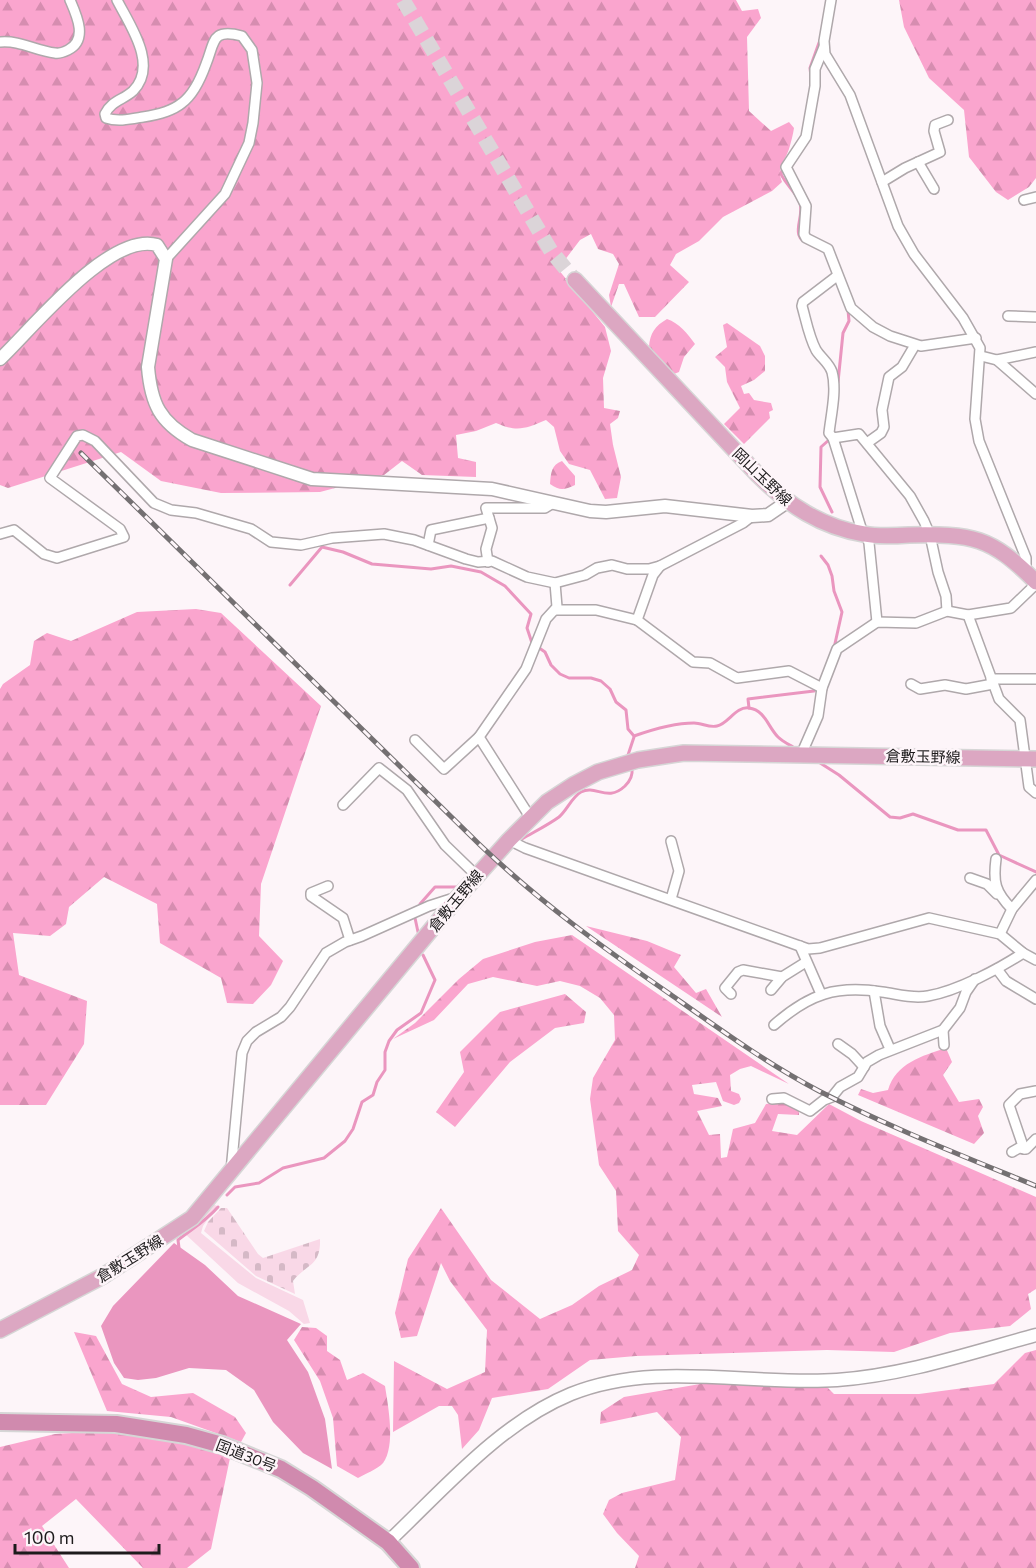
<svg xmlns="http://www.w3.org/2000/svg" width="1036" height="1568" font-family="Commissioner,'Noto Sans JP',sans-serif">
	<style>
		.green { fill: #f9d8e7 }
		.forest { fill: url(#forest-firs) }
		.cemetery { fill: url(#cemetery-stones) }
		.water { fill: #ea96bf }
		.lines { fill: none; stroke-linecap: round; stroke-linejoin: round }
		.stream { stroke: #ea96bf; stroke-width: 3 }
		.primary-tunnel { stroke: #dbd4d8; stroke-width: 15; stroke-dasharray: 15 8; stroke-linecap: butt }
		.minor-casing { stroke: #afa8ab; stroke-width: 12 }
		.tertiary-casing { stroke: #afa8ab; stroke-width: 15 }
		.primary-casing { stroke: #d6d6d6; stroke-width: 18 }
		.trunk-casing { stroke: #d6d6d6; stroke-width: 20 }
		.minor { stroke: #fff; stroke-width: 9 }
		.tertiary { stroke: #fff; stroke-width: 12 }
		.primary { stroke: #dca7c2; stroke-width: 15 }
		.trunk { stroke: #d08aae; stroke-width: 16 }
		.rail-casing { stroke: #747072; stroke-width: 5 }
		.rail { stroke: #fdf5f9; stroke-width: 3; stroke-dasharray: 9; stroke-linecap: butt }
		.labels { text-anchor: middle; stroke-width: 5; stroke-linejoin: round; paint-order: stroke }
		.street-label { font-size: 15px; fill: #1d1b1c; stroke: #fdf5f9 }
	</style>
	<defs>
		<pattern id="forest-firs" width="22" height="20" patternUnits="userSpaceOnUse" patternTransform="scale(1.5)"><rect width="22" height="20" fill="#faa5ce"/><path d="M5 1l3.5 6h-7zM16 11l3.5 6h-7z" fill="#d68db0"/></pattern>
		<pattern id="cemetery-stones" width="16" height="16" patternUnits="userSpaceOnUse" patternTransform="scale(1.5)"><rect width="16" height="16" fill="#f9d8e7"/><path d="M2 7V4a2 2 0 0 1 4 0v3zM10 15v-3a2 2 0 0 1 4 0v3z" fill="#d5b9c6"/></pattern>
	</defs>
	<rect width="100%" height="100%" fill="#fdf5f9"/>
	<path class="green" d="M213,1204l4,2 -14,20 -2,7 55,45 47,22 7,23 -6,1 -15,-13 -51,-28 -55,-51z"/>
	<g class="forest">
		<path d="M0,0h736l6,11 16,-2 3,9 -14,19 2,74 22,20 18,-9 5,6c-1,7 -3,14 -5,21 -5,15 -13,16 -7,33l-10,9 -49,26 -24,24 -23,13 -6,11 19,17 -34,35h-16l-15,-33h-5l-8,23 -2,-12 10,-31 -6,-10 -15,-5 -7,-15 -11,6 -22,29 47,58 6,24 -8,27 1,30 16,3 -2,7 -8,6 3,21 8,32 -4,21 -12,1 -15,-29 -21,-6 -9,-13 -6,-24 -8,-7c-21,9 -29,12 -50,3l-20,8 -20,4 2,23 18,4v15l-54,-2 -20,-14 -18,14 -64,17 -99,1 -60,-12 -40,-29 -113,36 -8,-3z"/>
		<path d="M899,0h137v178l-7,9 -21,13 -12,-8 -27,-35 -5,-47 -35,-32 -25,-51z"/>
		<path d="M667,319c12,4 21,15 28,25l-11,13 -5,15 -5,2 -25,-27c1,-14 6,-21 18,-28z"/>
		<path d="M727,323l33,23 5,10v15l-11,9 -13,6 3,8 5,-1 5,7 17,3 2,7 -4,2 1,6 -26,26 -20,-20 16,-16 -13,-26 -2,-15 -10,-10 12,-10 -4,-22z"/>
		<path d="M562,461l13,15v9c-11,5 -15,6 -25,-1 1,-11 1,-19 12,-23z"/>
		<path d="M196,609l25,4 100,93 -60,178 -2,52 24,25 -12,24 -18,19 -26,-1 -6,-25 -61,-35 -3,-39 -53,-27 -35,30 -3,17 -16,12 -37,-3 6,42 68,26 -3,43 -38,61h-46v-416l3,-5 27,-19 4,-24 13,-8 24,8 66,-29z"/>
		<path d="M586,926l61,15 34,14 -7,12 22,26 10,-4 16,28z"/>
		<path d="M572,935l217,149 -38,-18 -11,3 -10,6 1,16 8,3 2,5 -2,4 -5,2 -11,-4 -7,-19 -24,3 2,9 24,4 4,8 -25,5 12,24 11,-1 1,24 6,-1 6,-28 22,-6 11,-19 16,-2 17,8v5l-21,-1 -6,17 25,4 32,-31 32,17 175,76v92l-8,5 3,15 -21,17 -60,7 -56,19 -67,-2 -191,6 -46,4 -42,29 -56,9 -13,32 -17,19 -4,-34 -6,-9h-13l-46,26 1,-71 53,28 38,-17 2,-42 -37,-49 -9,-18 -24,73 -16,2 -6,-25 13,-54 33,-51 50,72 49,39 32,-14 27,-19 33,-16 7,-15 -21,-24 -2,-40 -17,-26 -9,-66 3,-21 22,-38 -1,-25 -14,-17 -20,-12 -20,-5 -23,5 -44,-9 -25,7 -34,36 -41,19 22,-16 44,-44 24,-20 52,-17z"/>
		<path d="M565,994l21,18 -2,11 -29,5 -45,34 -55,65 -19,-15 28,-40 -4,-20 40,-40z"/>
		<path d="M946,1048l6,14 -9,13 16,27 20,-3 4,8 -5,9 6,17 -10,11 -116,-49 3,-6 12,4 15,-3c8,-27 34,-34 58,-42z"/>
		<path d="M302,1327l14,1 11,8v15l13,9 7,20 16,-7 22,13c3,20 11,60 -2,77 -5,6 -18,11 -25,15l-21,-12 -4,-48 -13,-37 -26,-41z"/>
		<path d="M74,1332l22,4 26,48 29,13 42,-4 42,24 11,16 -5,9 -70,-25 -64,-6z"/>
		<path d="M1036,1350v218h-401l4,-12 -22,-23 -14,-19 6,-14 13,-7 53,-13 6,-43 -24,-25 -57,12 1,-12 23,-15 88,-15 115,5 7,7h85l75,-10 31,-31z"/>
		<path d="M124,1430l58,10 48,18 -19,91 -24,19h-44l-67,-69 -34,27 27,42h-69v-121l55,-13z"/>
	</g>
	<path class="cemetery" d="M221,1208h6l31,46 5,4 57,-19c1,28 -14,25 -27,42l2,13 -39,-18 -52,-45 4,-9z"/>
	<path class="water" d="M174,1243l31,22 33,31 63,28 -14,16 21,32 17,47 7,50 -29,-16 -30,-31 -19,-32 -28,-20 -37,-2 -33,10 -18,2 -14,-2 -10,-15 -13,-37 12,-20z"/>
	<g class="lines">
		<g class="stream">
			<path d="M811,77l-1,-9 10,-28"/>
			<path d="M784,163l-3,11c5,11 15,18 19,29 5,15 -13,35 11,41"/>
			<path d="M838,382l5,-49 6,-12 -1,-11"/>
			<path d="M830,439l-9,8 -1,40 12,25"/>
			<path d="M821,556l7,9 4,11 2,15 8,21 -8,36"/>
			<path d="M290,585l32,-38 21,5 29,12 59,5 20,-3 30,6 24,14 26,28 -4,14 5,15 13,9 6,13 9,9 9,4h22l10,3 9,8 6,13 10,8 2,19 6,7c17,-6 42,-13 60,-13 8,0 15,5 23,3 11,-2 19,-20 32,-18 16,2 19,19 29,29 4,4 10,7 15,10"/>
			<path d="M749,708l-1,-9 66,-8"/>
			<path d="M628,755l6,-18"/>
			<path d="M817,761l22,14 51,42 10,1 13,-4 45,16h28l13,25 37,17"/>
			<path d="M522,839c12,-7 26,-14 37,-22 8,-7 13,-20 22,-25 15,-8 26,11 44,-6 5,-5 8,-10 7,-17"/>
			<path d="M420,904l15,-17h22"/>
			<path d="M415,918l3,14"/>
			<path d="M227,1195l8,-8 24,-4 24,-15 41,-10 21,-17 8,-12 9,-27 11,-7 4,-13 8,-12v-18l4,-11 8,-11 24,-17 14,-33 -12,-25"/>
			<path d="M179,1248l-1,-8c14,-11 28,-19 40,-33"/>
		</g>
		<path class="primary-tunnel" d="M403,0l148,251 24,29"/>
		<g class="minor-casing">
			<g id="minor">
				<path d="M117,0c12,24 42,65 16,91 -10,9 -22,10 -28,23l1,4c12,4 25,1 37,-1 14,-2 28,-5 39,-14 12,-9 19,-25 24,-39 9,-22 5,-36 36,-28l10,14 5,33 -4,40 -4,20 -24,51 -59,65"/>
				<path d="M831,0l-7,41 1,13 25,41 48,131 16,28 49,64 17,30 -5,71 4,22 47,117v15"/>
				<path d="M0,42c20,-2 36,9 55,11 5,1 9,-1 13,-3 20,-10 9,-34 2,-50"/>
				<path d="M824,47l-9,22v17l-9,51 -20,30 20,39 -2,28 2,4 22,11 23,59 22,19 17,9 31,10 55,-8"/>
				<path d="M918,162l16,27"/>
				<path d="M882,182l23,-14 35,-16 -6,-21 1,-6 13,-5"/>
				<path d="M1024,200l12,-3"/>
				<path d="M837,276l-34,26 -1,4c4,14 7,31 14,44 5,8 13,13 16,22 5,18 -1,43 -3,61l4,5 30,96"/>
				<path d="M1008,316l28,1"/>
				<path d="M981,356l16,4 39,34"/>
				<path d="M997,360l39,-8"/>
				<path d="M833,438l26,-4 51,62 14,25 6,14 8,37 8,24 1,15"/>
				<path d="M867,443l14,-10 3,-6 -2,-17 7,-33 13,-10 13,-22"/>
				<path d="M0,534l14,-4 30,24 13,4 67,-21 -4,-8 -70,-51 27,-42 6,-1 12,6 59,62 17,7 25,3 55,16 20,13 30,3 31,-7 52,-4 30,6 52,19 12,3 14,-1 35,16 28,6 30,-8 12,-7 15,-3 15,4h22l11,-3 83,-43 9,-7"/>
				<path d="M866,535l3,8 8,79"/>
				<path d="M428,545l3,-15 58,-12"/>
				<path d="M488,562l-2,-13 6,-21 -6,-20h59l8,-5"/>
				<path d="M555,610h41l41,10 56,42 17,1 27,15 52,-7 33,17"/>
				<path d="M968,615l31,84 21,21 9,67 7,6"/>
				<path d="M637,620l16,-45 7,-9"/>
				<path d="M991,679h45"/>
				<path d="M911,684l9,5 25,-4 21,4 27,-5"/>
				<path d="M415,740l29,29 35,-32"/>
				<path d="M801,755l17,-39 4,-28 15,-39 40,-27 39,1 31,-12 21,4 43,-7 25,-24"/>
				<path d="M343,805l36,-37 28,22 38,55 32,31"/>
				<path d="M530,817l-51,-80 47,-68 20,-50 11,-12 -2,-24"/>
				<path d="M509,840l16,8 283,101 12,-1 109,-30 71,16 23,19 13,7"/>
				<path d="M671,841l8,30 -8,28"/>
				<path d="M996,859c-3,23 -1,33 16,50"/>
				<path d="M970,878l17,6 10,10"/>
				<path d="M328,886l-17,7v3l32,22 7,22"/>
				<path d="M1000,934l12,-25 24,-29"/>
				<path d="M800,946l21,48"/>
				<path d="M997,969l9,12 30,18"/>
				<path d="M771,990l11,-13 24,-15"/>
				<path d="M874,991l6,35 10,23"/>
				<path d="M731,994l-6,-6 13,-16 5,-2 39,7"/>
				<path d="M774,1025c35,-31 62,-40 108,-33 15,2 31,7 46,4 29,-5 71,-27 95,-43"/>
				<path d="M943,1030l1,15"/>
				<path d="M838,1044l14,10 12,13"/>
				<path d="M772,1099l12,-1 26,13 14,-11 8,-3 8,-10 18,-10 9,-15 12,-7 64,-25 17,-22 6,-16 9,-13"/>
				<path d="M1024,1149l-15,-44 11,-11 16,-3"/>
				<path d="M1012,1152l7,-4 7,1 10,-10"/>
				<path d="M231,1171l11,-118 5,-12 9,-9 25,-15 9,-10 36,-54 19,-11 17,-6 67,-30 28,-9"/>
			</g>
		</g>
		<g class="tertiary-casing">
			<g id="tertiary">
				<path d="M0,359c32,-30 110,-128 157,-114l9,14 -18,108c3,37 12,55 44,73l120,39 180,10 98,22 16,1 59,-6 87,10 16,-1 19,-13"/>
				<path d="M388,1542c55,-52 112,-119 183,-148 84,-34 178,-8 266,-14 68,-5 133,-27 199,-45"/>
			</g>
		</g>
		<g class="primary-casing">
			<g id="primary">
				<path d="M575,280l183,195c30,30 63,52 106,59 14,3 30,2 45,1 64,-1 81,1 127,47"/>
				<path d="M0,1330l103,-54 89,-58 267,-322 50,-56 38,-38 26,-17 25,-13 40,-12 46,-7 352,6"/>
			</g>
		</g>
		<g class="trunk-casing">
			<path id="trunk" d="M0,1422l116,2 70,11 36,10 59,24 31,19 76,54 23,26"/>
		</g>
		<use href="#minor" class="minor"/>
		<use href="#tertiary" class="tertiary"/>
		<use href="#primary" class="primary"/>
		<use href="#trunk" class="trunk"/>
		<g class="rail-casing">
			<path id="rail" d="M81,453l399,392c61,58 122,102 190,149 48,34 96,69 149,97 70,36 144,65 217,95"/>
		</g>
		<use href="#rail" class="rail"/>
	</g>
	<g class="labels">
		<g class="street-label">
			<text transform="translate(762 477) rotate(44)" y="5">岡山玉野線</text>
			<text transform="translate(923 757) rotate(1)" y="5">倉敷玉野線</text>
			<text transform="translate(456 901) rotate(-50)" y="5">倉敷玉野線</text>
			<text transform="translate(130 1259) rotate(-32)" y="5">倉敷玉野線</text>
			<text transform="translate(246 1456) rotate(21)" y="5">国道30号</text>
		</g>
	</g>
	<path d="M15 1544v9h144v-9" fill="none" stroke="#1d1b1c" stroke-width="3"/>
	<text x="24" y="1544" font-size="18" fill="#1d1b1c" stroke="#fdf5f9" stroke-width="4.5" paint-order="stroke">100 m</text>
</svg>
